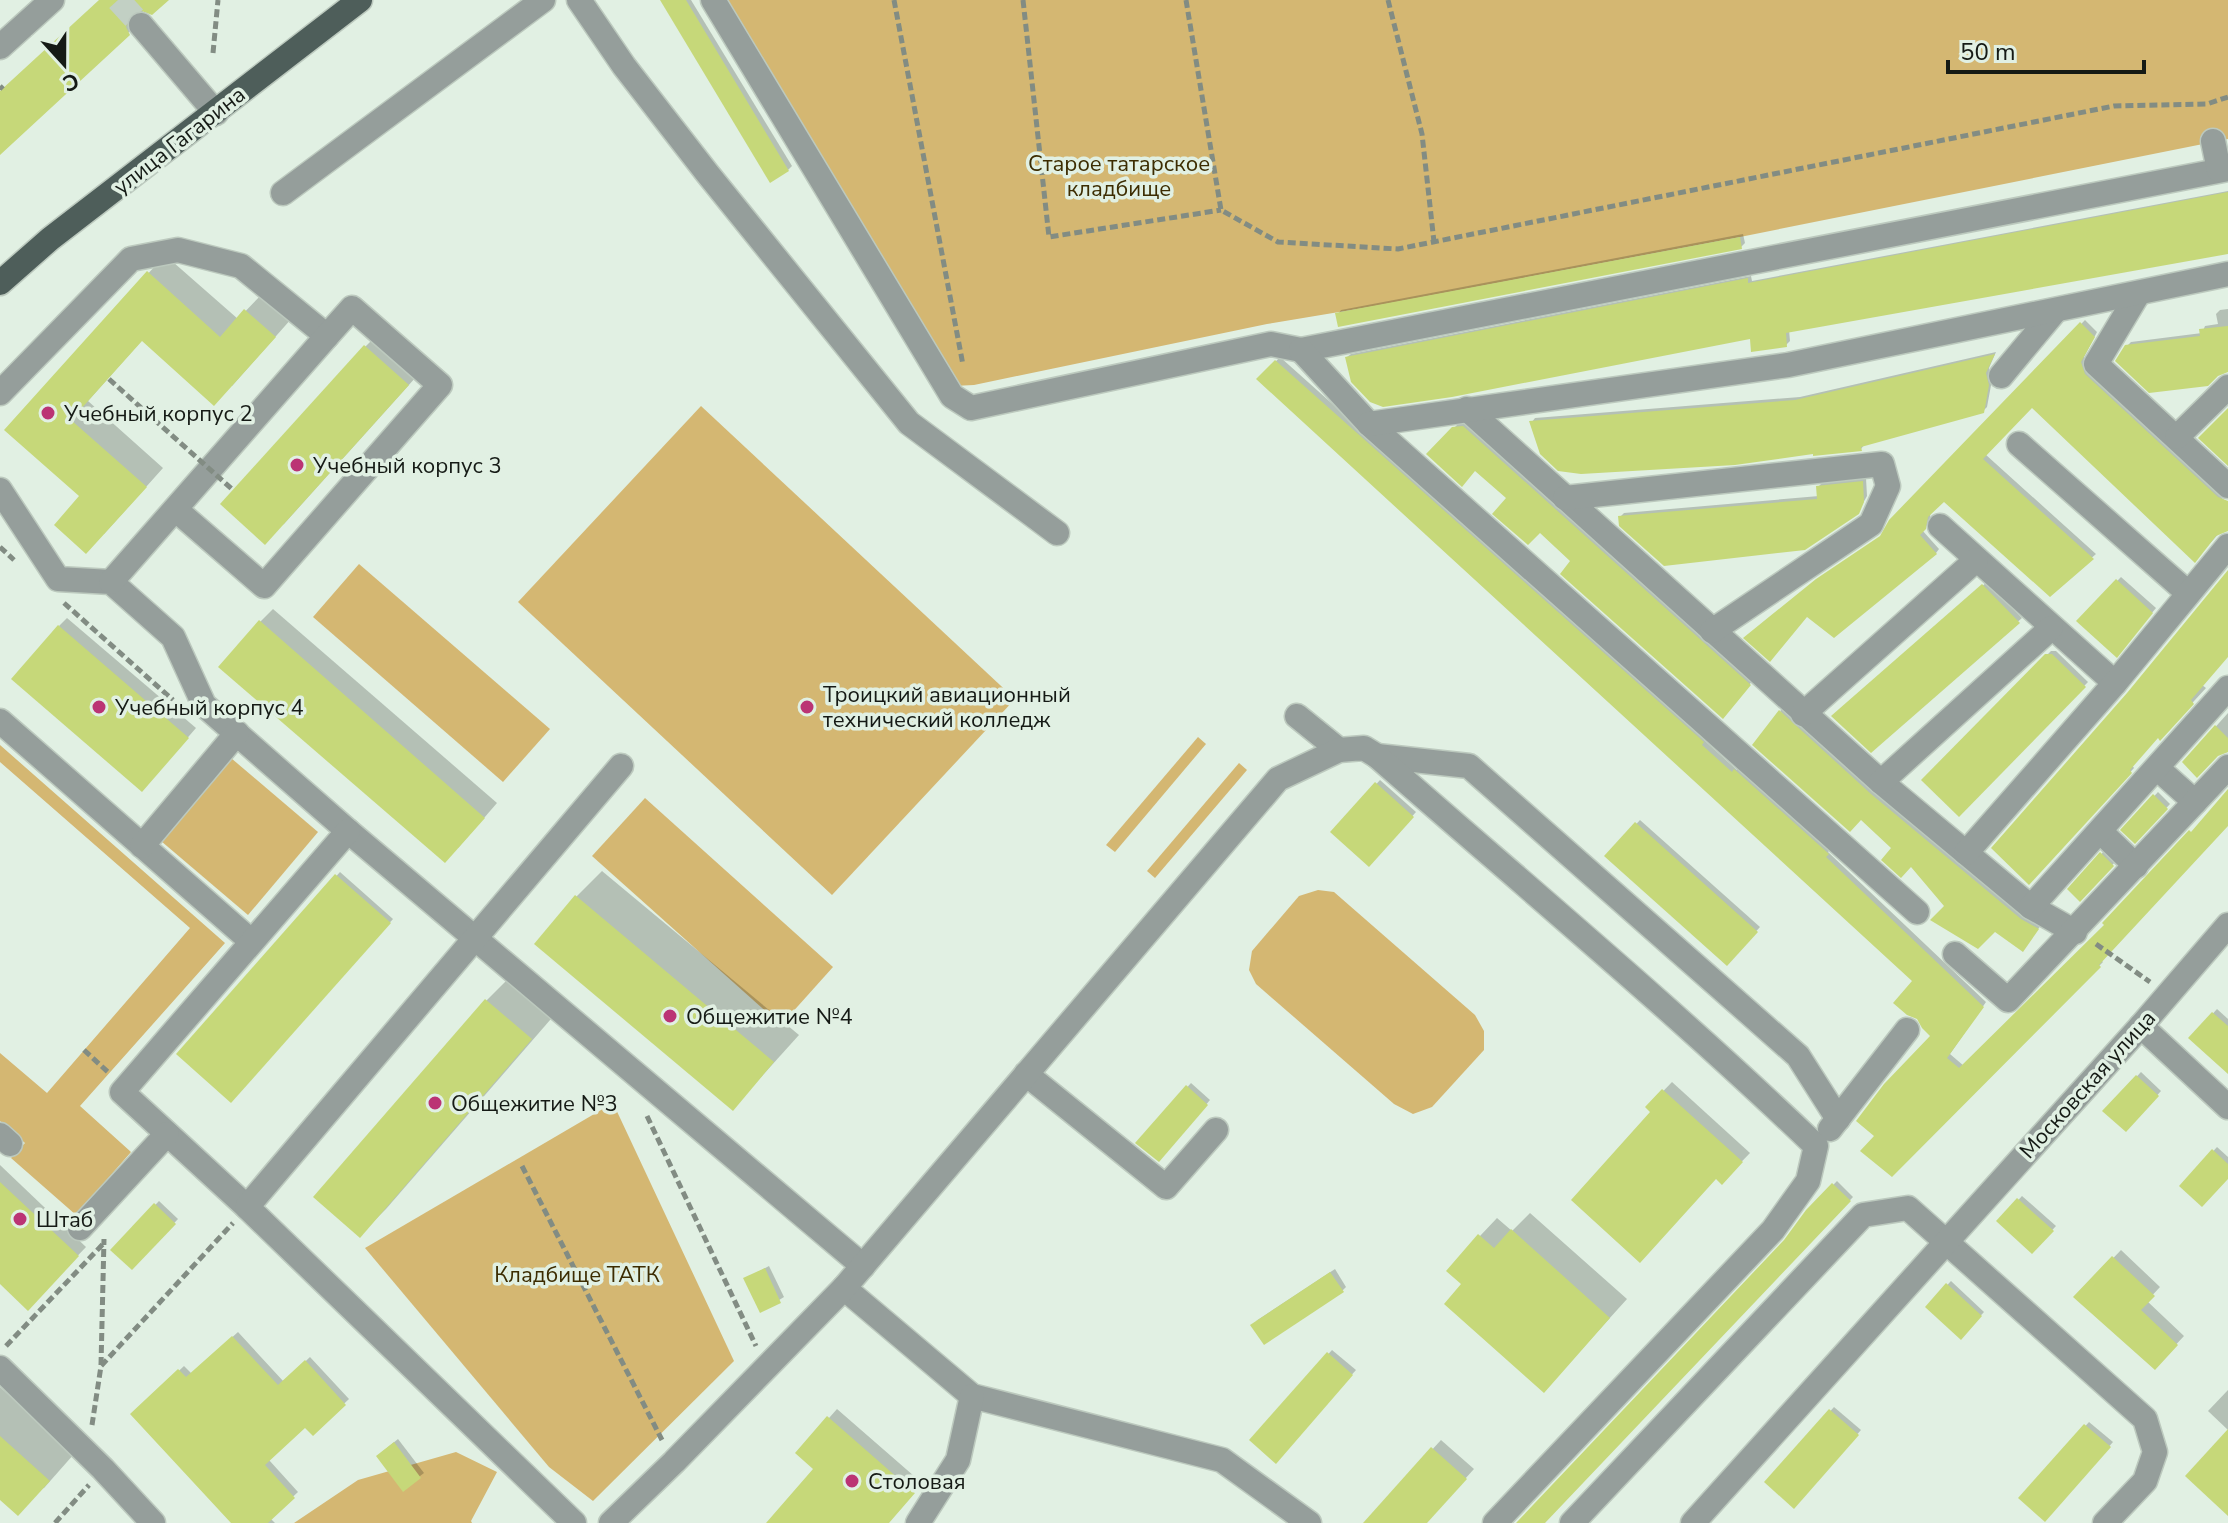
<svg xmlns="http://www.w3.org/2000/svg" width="2228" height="1523" font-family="'Nunito Sans',sans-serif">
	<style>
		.green { fill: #d4b772 }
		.shadow { fill: #0003 }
		.building { fill: #c6d879 }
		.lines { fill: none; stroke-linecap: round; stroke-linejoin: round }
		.minor-tunnel { stroke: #c2d0c4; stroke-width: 24; stroke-dasharray: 24 12; stroke-linecap: butt }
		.minor-casing { stroke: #bcc9be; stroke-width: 27 }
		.major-casing { stroke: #bcc9be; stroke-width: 27 }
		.path { stroke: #828c83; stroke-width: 5; stroke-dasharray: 8 4; stroke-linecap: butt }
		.minor { stroke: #959e9b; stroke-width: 24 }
		.major { stroke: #4e5e5a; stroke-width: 24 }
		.path-bridge { stroke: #828c83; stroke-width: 5; stroke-dasharray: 8 4; stroke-linecap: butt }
		.poi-dot { fill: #bb3474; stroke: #e1f0e3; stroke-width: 3 }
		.labels { text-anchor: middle; stroke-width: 7; stroke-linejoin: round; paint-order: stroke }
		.street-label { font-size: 22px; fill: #151a15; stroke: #e1f0e3 }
		.park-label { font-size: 22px; fill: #3c2c01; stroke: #e1f0e3 }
		.poi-label { font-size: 22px; fill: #151a15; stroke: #e1f0e3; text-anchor: start }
	</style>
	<rect width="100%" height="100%" fill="#e1f0e3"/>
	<g class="green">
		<path d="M726,0h1502v139l-488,98 -365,69 -108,18 -293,61 -21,1z"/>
		<path d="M701,406l314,293 -183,196 -314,-293z"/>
		<path d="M359,564l191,165 -47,53 -190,-165z"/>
		<path d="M1198,737l8,7 -91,108 -9,-7z"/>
		<path d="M0,745l225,198 -145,163 51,46 -55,63 -65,-57 14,-15 -25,-22v-68l47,40 143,-165 -190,-166z"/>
		<path d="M231,758l87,74 -70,83 -87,-74z"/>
		<path d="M1239,763l8,7 -92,108 -8,-7z"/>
		<path d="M645,798l188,169 -52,58 -189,-169z"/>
		<path d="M1318,890l16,2 141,123 9,16v19l-52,57 -19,7 -19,-10 -138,-120 -7,-14 3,-19 47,-55z"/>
		<path d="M613,1103l121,258 -141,140 -44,-34 -184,-219z"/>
		<path d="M456,1452l41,20 -26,49 1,2h-178l64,-43z"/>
	</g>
	<g class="shadow">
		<path d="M101,0h65l-24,9 3,8 -145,135v-59z"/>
		<path d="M662,0h29l101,166 -4,4z"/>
		<path d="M2228,191v61l-439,78 1,11 -4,4 -34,-8 -405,20 4,-3 400,-78 1,5z"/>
		<path d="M1743,234l2,9 -4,4 -403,67 3,-4z"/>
		<path d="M165,255l73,64 25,-26 29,25 -60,68 -89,-47 -55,62 75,67 -59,66 -22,-38 -75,-67z"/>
		<path d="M2228,309v62l-101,-25 4,-4 71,-9 3,-7 13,-2 -2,-10 4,-4z"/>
		<path d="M2085,320l12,12 -13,25 5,14 131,121 -2,2 10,10v25l-6,1 -27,30 -163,-155 -47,49 111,100 -46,40 -106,-95 -13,12 -2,12 -7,7 17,19 -3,4 -129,62 -61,23 137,-103 8,-14z"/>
		<path d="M383,329l42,38 -142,158 82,-178z"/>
		<path d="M1996,352l-7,16 3,12 -5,27 -4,4 -119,34 -3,4 -46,2 -283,-29 3,-4 265,-21z"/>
		<path d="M1280,357l426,381 -2,2 33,30 2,-3 92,82 -3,3 158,150 -36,52 14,12 143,-141 121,-132v31l-127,136 2,2 -211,213 -15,-39 56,-100 -18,-55 -656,-602z"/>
		<path d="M1458,424h10l285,256 -26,33 -154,-152 -97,-93 -48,-14z"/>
		<path d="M1866,478l1,18 -9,16 -238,5 4,-4 195,-17 -1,-9 4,-4z"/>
		<path d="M2228,573v82l-26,30 4,3 -46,50 -2,-2 -26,29 2,3 -105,115 99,-189z"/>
		<path d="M2121,577l35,31 -36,43 -41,-30z"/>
		<path d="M1987,582l35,36 -151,132 -37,-34z"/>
		<path d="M273,609l224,194 -39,45 -198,-226z"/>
		<path d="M67,618l129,110 -46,53 -91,-155z"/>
		<path d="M2051,651h5l32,31 -129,132 -35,-34z"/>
		<path d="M1784,708l257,217 -15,21 -79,-40 -53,-59 -114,-136z"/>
		<path d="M2228,713v39l-44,10z"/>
		<path d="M1380,780l36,32 -47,52 -36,-32z"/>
		<path d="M2158,792l12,12 -35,37 -12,-11z"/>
		<path d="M1640,820l120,107 -33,36 -120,-107z"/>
		<path d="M2105,850l11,11 -36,38 -10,-10z"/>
		<path d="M602,871l197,164 -66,73 -157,-211z"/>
		<path d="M340,872l53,47 -162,182 -53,-47z"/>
		<path d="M513,974l44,38 -171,197 -26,26 -44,-38 171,-197z"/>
		<path d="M2217,1009l11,10v52l-37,-33z"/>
		<path d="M2141,1072l20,19 -35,39 -21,-19z"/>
		<path d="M1672,1082l78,71 -28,29 -74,-75z"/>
		<path d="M1191,1083l19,17 -51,59 -21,-17z"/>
		<path d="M2217,1147l11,10v19l-46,10z"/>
		<path d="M0,1165l86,82 -58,61 -28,-26z"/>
		<path d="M1837,1181l16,16 -310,326h-25l267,-281 22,-30z"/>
		<path d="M2022,1196l34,30 -24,26 -33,-31z"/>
		<path d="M159,1201l19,18 -46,48 -19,-17z"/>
		<path d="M1530,1213l97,86 -66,73 -97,-88 16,-48 17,-18 15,13z"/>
		<path d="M2121,1250l39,37 -13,14 37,35 -29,31 -79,-70z"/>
		<path d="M769,1266l15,31 -23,14 -16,-32z"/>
		<path d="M1335,1269l11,18 -3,3 -87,31z"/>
		<path d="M1951,1281l33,31 -23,25 -34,-30z"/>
		<path d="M238,1332l46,50 26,-25 39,42 -36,34 -8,-8 -36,35 29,32 -28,26 5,5h-41l-101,-109 51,-48 8,8z"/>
		<path d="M1332,1350l24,20 -81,91 -24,-21z"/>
		<path d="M0,1387l74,67 -30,34 -44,10z"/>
		<path d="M2228,1390v40l-20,-19z"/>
		<path d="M1834,1407l27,23 -67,76 -27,-24z"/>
		<path d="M837,1409l85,74 -35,40h-118l47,-54 -18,-16z"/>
		<path d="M2089,1422l24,20 -68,77 -24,-21z"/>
		<path d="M398,1439l26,34 -21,16 -21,-37z"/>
		<path d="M1441,1440l33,29 -49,54h-60z"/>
	</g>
	<g class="building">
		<path d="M99,0h70l-17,15 -13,-5 -8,4 -5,13 4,8 -130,120v-64z"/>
		<path d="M660,0h26l103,171 -19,12z"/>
		<path d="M2228,192v62l-442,79 1,14 -36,5 -1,-13 -298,58 -69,10 -13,-5 -19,-20 -6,-25 403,-79v5z"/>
		<path d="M1740,237l2,12 -404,78 -3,-14z"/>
		<path d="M147,271l73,66 24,-28 32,28 -62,69 -72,-65 -71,79 76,67 -61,67 -32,-29 25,-29 -75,-66z"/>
		<path d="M2080,322l15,15 -14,25 4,12 133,123 10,4v30l-12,5 -21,27 -163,-155 -49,51 111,100 -44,38 -106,-95 -16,15 -2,12 -6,6 17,19 -103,84 -27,-21 -37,45 -27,-24 73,-59 64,-43 9,-16z"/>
		<path d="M2228,326v46l-10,4 -10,10 -59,7 -34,-32 10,-16 75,-9 -1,-7z"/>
		<path d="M364,345l45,40 -144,160 -45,-41z"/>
		<path d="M1995,354l-9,19 3,12 -5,28 -123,34 1,4 -49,5v-2l-78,11 -154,9 -23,-3 -18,-17 -11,-33 266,-21z"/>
		<path d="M1275,360l429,382 -2,3 30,27 2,-3 95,85 -3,3 158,150 -37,51 12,10 145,-143 -2,-2 87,-93 2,2 37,-43v37l-129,139 2,2 -209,210 -32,-26 14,-15 -18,-15 28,-37 46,-48 -8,-8 -5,-9 -10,-4 -14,-12 19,-22 -656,-602z"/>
		<path d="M2228,408v58l-30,-28z"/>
		<path d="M1463,426l288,259 -28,34 -163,-145 10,-13 -30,-28 -12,12 -36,-31 14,-16 -31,-27 -13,16 -36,-33 26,-27z"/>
		<path d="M1863,481l1,21 -5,12 -54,36 -141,16 -45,-40 -1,-10 199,-17 -1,-13z"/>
		<path d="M2228,570v87l-37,43 3,4 -34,37 -2,-3 -28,32 2,3 -103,112 -38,-37 136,-155z"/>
		<path d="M2116,579l37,34 -36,45 -41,-37z"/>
		<path d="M1982,584l38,39 -149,130 -40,-37z"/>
		<path d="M259,620l226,198 -40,45 -227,-196z"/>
		<path d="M58,625l131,113 -47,54 -131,-113z"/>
		<path d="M2045,654h7l34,33 -127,130 -38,-37z"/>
		<path d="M1779,710l92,84 150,125 18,10 -16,23 -28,-20 -17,17 -48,-29 14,-14 -33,-39 -10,11 -20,-18 10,-12 -30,-28 -11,12 -98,-87z"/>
		<path d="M2215,725l13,13v14l-10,4 -21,22 -15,-16z"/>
		<path d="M1375,782l39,35 -45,50 -39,-35z"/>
		<path d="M2153,794l15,15 -33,35 -15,-14z"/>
		<path d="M1635,822l123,110 -31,34 -123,-110z"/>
		<path d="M2100,852l14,14 -34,36 -13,-13z"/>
		<path d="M335,874l56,49 -160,180 -55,-49z"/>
		<path d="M575,895l199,167 -41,49 -199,-167z"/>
		<path d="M485,999l47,40 -172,199 -47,-41z"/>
		<path d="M2212,1012l16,14v48l-40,-36z"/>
		<path d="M2136,1075l23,21 -33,36 -24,-21z"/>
		<path d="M1186,1085l22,20 -49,57 -24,-19z"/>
		<path d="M1662,1089l81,73 -21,23 -6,-6 -76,84 -69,-63 79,-88 -5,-5z"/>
		<path d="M2212,1149l16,15v15l-26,28 -23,-21z"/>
		<path d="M0,1182l79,74 -51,55 -28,-27z"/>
		<path d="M1832,1183l19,18 -306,322h-29l268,-283 22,-30z"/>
		<path d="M2017,1198l37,33 -22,23 -36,-33z"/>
		<path d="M154,1203l22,21 -44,46 -22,-20z"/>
		<path d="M1511,1229l99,89 -66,75 -100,-89 17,-20 -15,-13 32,-37 16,14z"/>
		<path d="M2112,1256l43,40 -14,14 37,35 -23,25 -82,-73z"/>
		<path d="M765,1268l16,35 -21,10 -17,-35z"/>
		<path d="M1330,1272l14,20 -80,53 -14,-20z"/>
		<path d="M1946,1283l36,33 -21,24 -36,-33z"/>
		<path d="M232,1336l46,49 27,-25 41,45 -33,31 -8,-8 -40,37 30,33 -27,25h-37l-101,-109 48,-45 8,8z"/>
		<path d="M1327,1352l26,23 -77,89 -27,-24z"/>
		<path d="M1829,1409l30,26 -65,74 -30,-27z"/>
		<path d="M827,1416l88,77 -26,30h-123l47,-54 -18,-16z"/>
		<path d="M2084,1424l27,23 -66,75 -27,-24z"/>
		<path d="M2228,1429v87l-43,-40z"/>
		<path d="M0,1436l50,45 -32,35 -18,-16z"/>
		<path d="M394,1442l27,36 -18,14 -27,-36z"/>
		<path d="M1431,1447l36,32 -40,44h-64z"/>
	</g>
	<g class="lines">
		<path class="minor-tunnel" d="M118,0l23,25"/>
		<g class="minor-casing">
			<g id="minor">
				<path d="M579,0l45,66 83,107 202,250 148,110"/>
				<path d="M713,0l239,396 19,12 300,-64 30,6 927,-181"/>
				<path d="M141,25l75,88"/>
				<path d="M0,47l52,-47"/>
				<path d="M2213,141l6,29"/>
				<path d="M283,193l260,-193"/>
				<path d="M2138,294l-42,70 132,122"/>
				<path d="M1301,350l68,74 548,488"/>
				<path d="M2001,376l54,-65"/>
				<path d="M0,393l131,-134 47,-9 63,16 86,70"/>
				<path d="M1467,409l414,373 150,125 44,25"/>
				<path d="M1369,424l419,-59 440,-91"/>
				<path d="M2177,437l51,-50"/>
				<path d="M2019,444l169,149"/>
				<path d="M0,490l58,89 53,3 62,55 31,68 144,126 515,435"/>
				<path d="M1565,498l317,-34 6,22 -17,38 -159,107"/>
				<path d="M1940,526l175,157"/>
				<path d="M111,582l216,-246 25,-28 88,77 -176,201 -89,-77"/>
				<path d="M1803,714l173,-154"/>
				<path d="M1297,716l42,34"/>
				<path d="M0,721l251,220"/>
				<path d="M1377,756l92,10 329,290 40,63"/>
				<path d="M2157,768l38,34"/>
				<path d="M1881,782l170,-154"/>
				<path d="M2101,832l35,34"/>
				<path d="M142,846l95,-113"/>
				<path d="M1966,853l149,-170 113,-137"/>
				<path d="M2031,907l197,-219"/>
				<path d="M1955,954l53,46 220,-233"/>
				<path d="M2141,1026l87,81"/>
				<path d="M1026,1074l140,113 50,-57"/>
				<path d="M1830,1129l77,-99"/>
				<path d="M0,1135l10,9"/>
				<path d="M247,1207l-125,-115 226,-261"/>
				<path d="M80,1228l87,-94"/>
				<path d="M844,1288l128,108 250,64 87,63"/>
				<path d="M0,1368l103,101 50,54"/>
				<path d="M574,1523l-327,-316 374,-441"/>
				<path d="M611,1523l63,-61 170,-174 434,-509 61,-29 25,-2 13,8c147,129 298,255 439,390l-8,35 -35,49 -278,293"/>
				<path d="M918,1523l40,-63 14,-64"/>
				<path d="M1572,1523l291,-308 45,-7 237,211 10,33 -10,29 -40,42"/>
				<path d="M1693,1523l448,-497 87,-101"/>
			</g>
		</g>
		<g class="major-casing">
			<path id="major" d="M0,283l50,-44 310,-239"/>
		</g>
		<g class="path">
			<path d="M894,0l69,365"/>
			<path d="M1023,0l26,237 172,-27"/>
			<path d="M1186,0l35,210 57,32 120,7 716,-143 93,-2 21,-7"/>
			<path d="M1388,0l34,134 12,108"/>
			<path d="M213,53l5,-53"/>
			<path d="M0,86l3,3"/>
			<path d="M0,547l14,13"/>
			<path d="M64,603l109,97"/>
			<path d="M2096,944l54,38"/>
			<path d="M84,1050l26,24"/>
			<path d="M647,1116l109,230"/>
			<path d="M522,1166l140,274"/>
			<path d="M6,1346l98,-103"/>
			<path d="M101,1365l3,-126"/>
			<path d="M92,1425l9,-59 132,-143"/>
			<path d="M55,1523l34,-38"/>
		</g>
		<use href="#minor" class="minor"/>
		<use href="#major" class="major"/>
		<path class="path-bridge" d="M109,379l124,111"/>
	</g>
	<g class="poi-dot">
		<circle cx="48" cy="413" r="8"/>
		<circle cx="297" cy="465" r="8"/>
		<circle cx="99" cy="707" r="8"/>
		<circle cx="807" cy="707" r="8"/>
		<circle cx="670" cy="1016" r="8"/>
		<circle cx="435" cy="1103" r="8"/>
		<circle cx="20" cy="1219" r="8"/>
		<circle cx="852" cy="1481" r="8"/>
	</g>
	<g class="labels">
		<g class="street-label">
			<text transform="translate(179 140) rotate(-38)" y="8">улица Гагарина</text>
			<text transform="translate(2087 1084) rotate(-48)" y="8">Московская улица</text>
		</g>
		<g class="park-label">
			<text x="1119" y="171">Старое татарское<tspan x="1119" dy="25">кладбище</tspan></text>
			<text x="577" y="1282">Кладбище ТАТК</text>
		</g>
		<g class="poi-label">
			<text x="64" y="421">Учебный корпус 2</text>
			<text x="313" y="473">Учебный корпус 3</text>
			<text x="823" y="702">Троицкий авиационный<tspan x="823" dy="25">технический колледж</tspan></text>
			<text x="115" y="715">Учебный корпус 4</text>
			<text x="686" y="1024">Общежитие №4</text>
			<text x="451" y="1111">Общежитие №3</text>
			<text x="36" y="1227">Штаб</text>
			<text x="868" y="1489">Столовая</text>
		</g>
	</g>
	<g transform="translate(64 64) rotate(159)" stroke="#e1f0e3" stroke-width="6" paint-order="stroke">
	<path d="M0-6L14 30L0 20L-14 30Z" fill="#151a15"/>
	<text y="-12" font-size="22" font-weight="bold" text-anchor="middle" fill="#151a15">С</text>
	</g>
	<path d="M1948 60v12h196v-12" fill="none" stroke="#151a15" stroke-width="4"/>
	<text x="1960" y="60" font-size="24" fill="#151a15" stroke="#e1f0e3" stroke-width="6" paint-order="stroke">50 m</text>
</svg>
